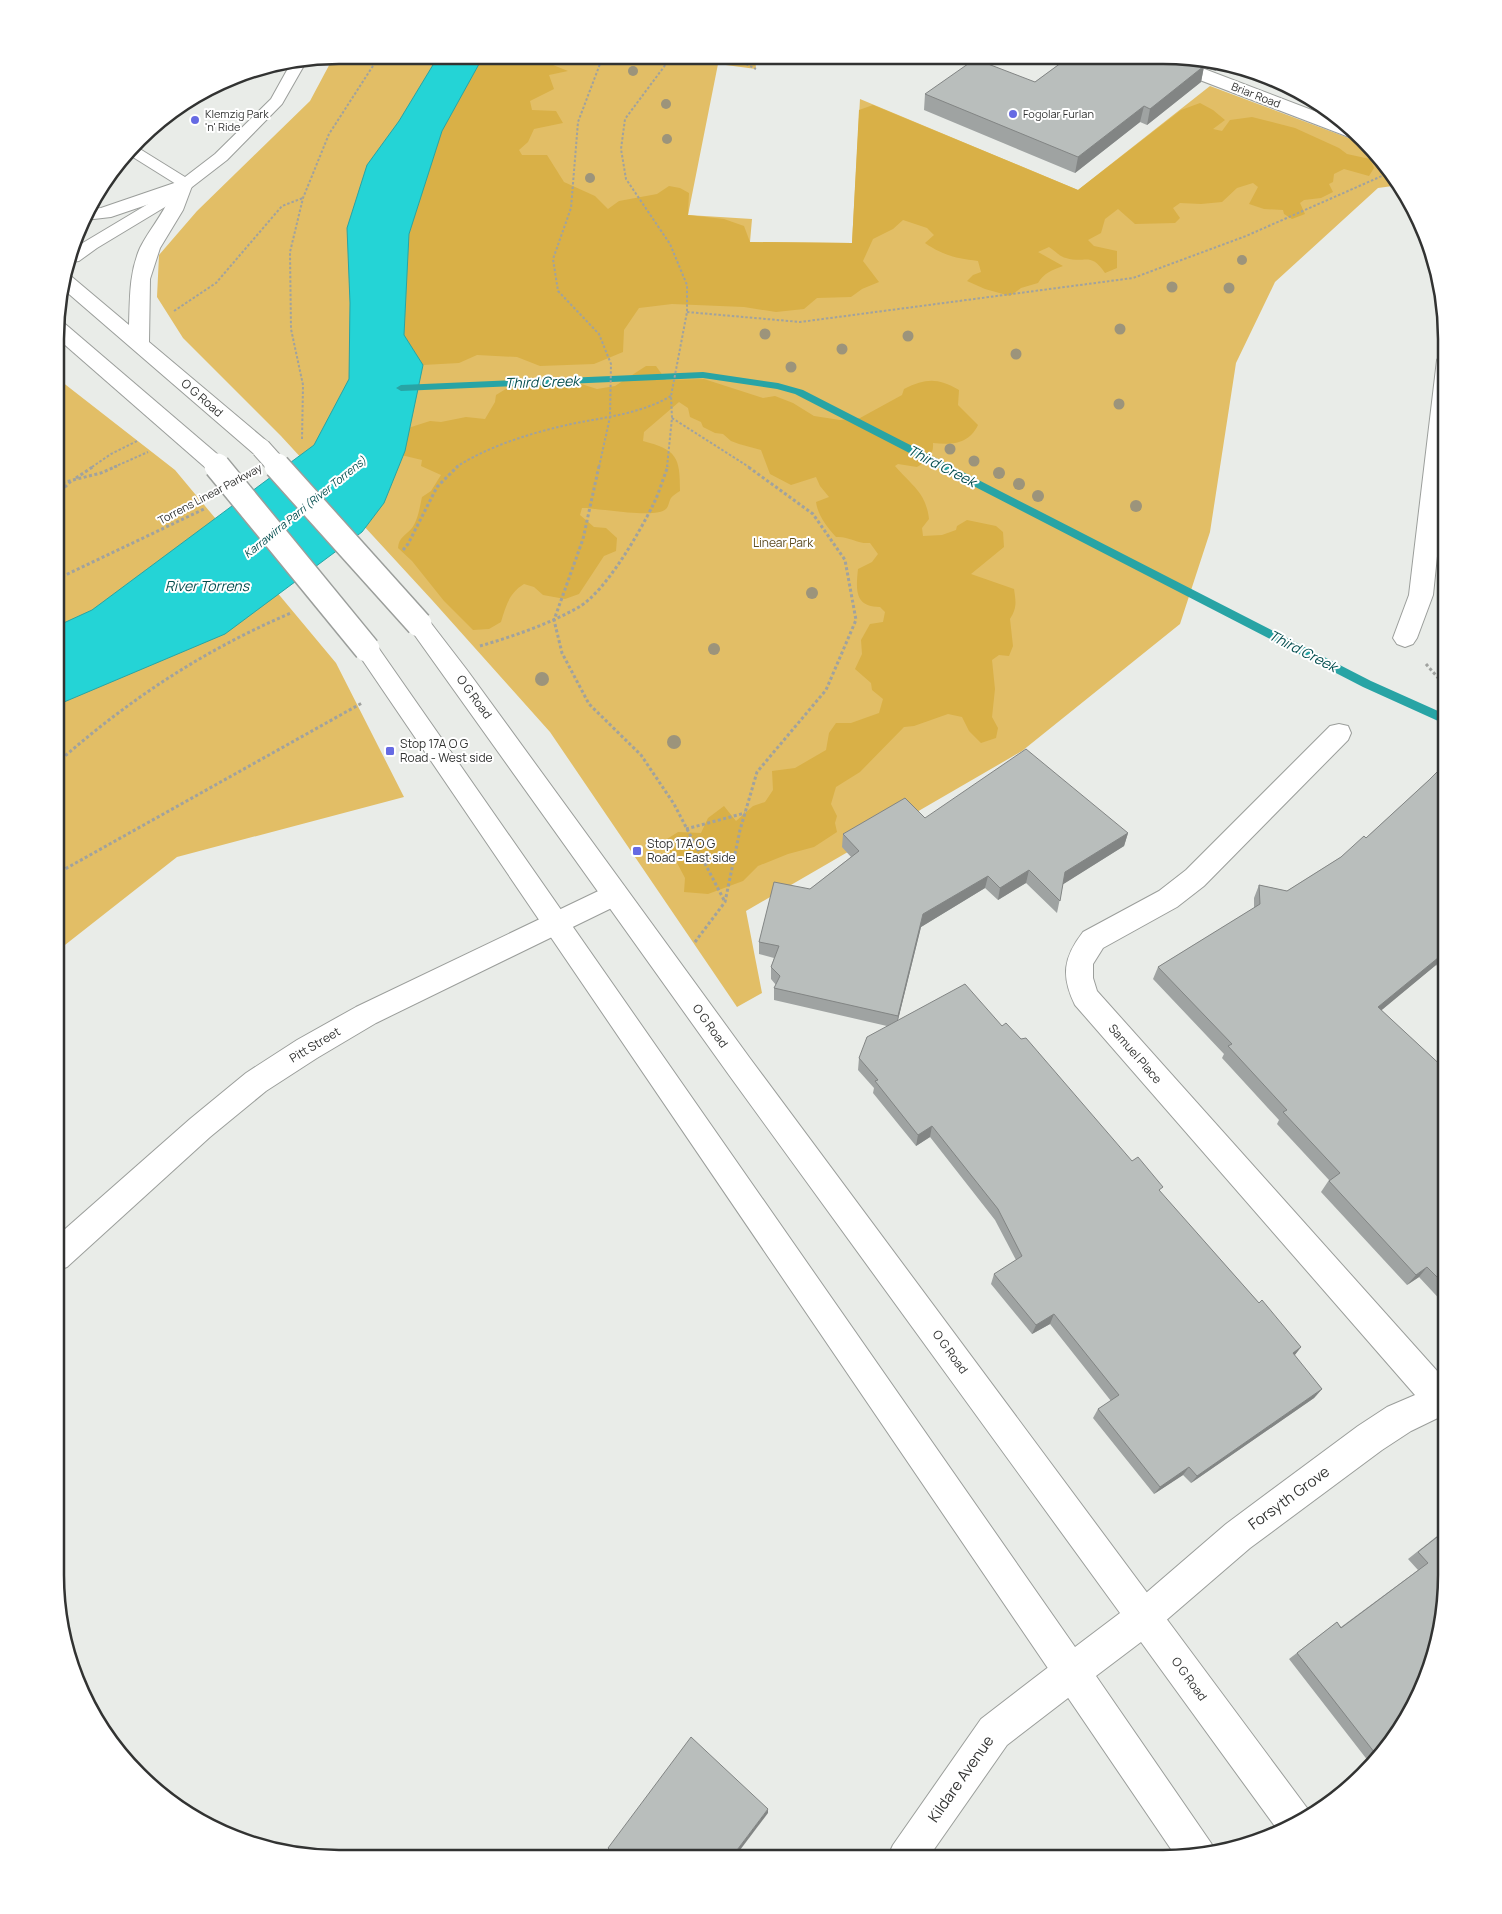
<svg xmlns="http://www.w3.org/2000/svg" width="1502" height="1914" font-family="Manrope,sans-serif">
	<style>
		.green { fill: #e2be66 }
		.forest { fill: #d9b047 }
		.water { fill: #24d4d6; stroke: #28a4a5 }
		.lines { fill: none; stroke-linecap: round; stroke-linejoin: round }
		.stream { fill: #28a4a5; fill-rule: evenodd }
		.lane-casing { stroke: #9b9e9b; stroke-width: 2 }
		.street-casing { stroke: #9b9e9b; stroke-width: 2 }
		.secondary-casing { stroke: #9b9e9b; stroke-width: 2 }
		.path-far1 { stroke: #a0a29f; stroke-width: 2; stroke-dasharray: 2.5 2; stroke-linecap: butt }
		.path { stroke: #a0a29f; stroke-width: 3; stroke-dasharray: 3 2.5; stroke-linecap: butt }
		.lane { fill: #fff; fill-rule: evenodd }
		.street { fill: #fff; fill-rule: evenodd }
		.secondary { fill: #fff; fill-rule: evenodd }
		.secondary-bridge-far1-casing { stroke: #9b9e9b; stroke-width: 21; stroke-linecap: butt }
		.secondary-bridge-casing { stroke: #9b9e9b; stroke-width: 28; stroke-linecap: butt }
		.secondary-bridge-far1 { stroke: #fff; stroke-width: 19 }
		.secondary-bridge { stroke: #fff; stroke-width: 25 }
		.tree { fill: #9c947b }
		.wall { fill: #9fa3a2 }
		.shaded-wall { fill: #828584 }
		.building { fill: #b9bebc; stroke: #828584 }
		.poi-dot { fill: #666ae3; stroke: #fff; stroke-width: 2 }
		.labels { text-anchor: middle; stroke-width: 4; stroke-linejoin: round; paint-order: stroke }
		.far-street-label { font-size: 11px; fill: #323332; stroke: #fff }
		.far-poi-label { font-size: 11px; fill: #323332; stroke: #fff; text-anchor: start }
		.far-water-label { font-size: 11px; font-style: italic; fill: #034d4e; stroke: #fff }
		.street-label { font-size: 12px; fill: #323332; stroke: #fff }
		.park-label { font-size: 12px; fill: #5d4c21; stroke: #fff }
		.poi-label { font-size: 12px; fill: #323332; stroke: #fff; text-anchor: start }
		.water-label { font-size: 14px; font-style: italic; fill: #034d4e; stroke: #fff }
		.near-street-label { font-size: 15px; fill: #323332; stroke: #fff }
		.rim { fill: none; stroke: #323332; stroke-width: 2.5 }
	</style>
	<rect width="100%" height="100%" fill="#e9ece8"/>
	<g class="green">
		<path d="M339,55l416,1 1,13 -38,-5 -30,151 64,4 -2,23 102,1 8,-144 218,91 132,-104 160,60 6,5 24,34 -22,3 -103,94 -39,81 -26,169 -30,92 -158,127 -276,160 16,82 -25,14 -187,-275 -118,-132 -151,-164 -98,-98 -26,-41 2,-42 38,-44 113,-110 24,-45z"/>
		<path d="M57,378l118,92 161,193 68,134 -227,60 -121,95z"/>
	</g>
	<g class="forest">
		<path d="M484,55l86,1 -3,6h-11l-3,3 15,6 -19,4 5,14 -24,12 2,9 24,1 7,12 -29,6 -6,13 -9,8 3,5h25l17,27 31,14 13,13 11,-8 38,-7 12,-8 11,2 9,5 -1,22 36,4 20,7 6,16 102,1 7,-133 14,-5 205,85 103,-80 19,-7 13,7 12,10 -12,9 9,2 8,-11 22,-3 43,11 44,20 8,6 23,5 4,9 -5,8 -25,-7 -10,5 -1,8 -4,2 4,8 -12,6 -17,2 -4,3 5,11 -13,5 -8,-5 -1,-4 -19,-1 -15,-5 9,-17 -5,-4 -16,5 -15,14 -21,2 -21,-1 -7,5 7,10 -5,5 -40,1 -17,-15 -13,10 -4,14 -13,7 6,6 23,5v17l-12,5c-15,-22 -19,-9 -39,-15 -6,-1 -12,-8 -17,-11l-11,5 25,14c-11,4 -19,7 -25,17l-17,5 -11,8 -25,-7 -18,-8 6,-6 8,-3 -3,-11c-22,-3 -34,-5 -53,-18l9,-8 -7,-7 -24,-8 -10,9 -20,10 -10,22 16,21 -17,7 -11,8 -34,1 -13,11 -28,3 -32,-5 -72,-3 -33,4 -15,22 -1,22 -29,12 -54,2 -23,-9 -40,-2 -18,8 -36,2 -19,-30 5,-101 33,-103z"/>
		<path d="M646,366h10l10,14 38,-1 59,19 12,-2 18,7 21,13 26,4 20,-2 42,-23 2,-6c23,-11 33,-11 55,1l-1,15 20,20c-9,19 -26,20 -45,18 1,12 -6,18 -16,24l-19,-3 -3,2c16,19 31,26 34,53l-7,9 1,8 19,-1 14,-5 1,-4 10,-6 29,6 7,6 1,15 -33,27 43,15c2,13 3,19 -4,30l3,27 -4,10 -10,-1 -7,5 3,29 -3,28 6,11 -2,10 -15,5 -12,-12 -7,-14 -14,-3 -34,12 -10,1 -44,45 -24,15 -5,17 6,12 -2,7 2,9 -23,15 -26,7 -30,12 -15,15 -35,13 -24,-2 1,-14 -9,-17h-7l-6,-13 4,-9 11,-7 23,1 7,-15 16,-12 12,15 17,-15 12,-4 8,-12 -1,-19 23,-3 31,-18 3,-17 7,-10h15l28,-10 4,-14 -11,-9 -1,-7 -16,-14 7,-15 -1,-14 9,-16 13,-2 2,-10 -5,-5c-26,0 -24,-18 -22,-38l14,-7 6,-8 -8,-11c-13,1 -21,-7 -34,-6 -9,-10 -18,-21 -20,-35l13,-5 -9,-11 -4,-9 -25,8 -21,-11 -9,-24 -22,-6 -8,-3 -8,-7 -8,-1 -12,-6 -2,-5 -11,-5 -2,-9 -9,-6 -35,30 -1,9c34,9 37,16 37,50 -3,2 -7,4 -9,7 -2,3 -2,8 -5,11 -10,10 -68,-1 -84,-1l-2,7 14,12 12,1 11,10 -1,13 -12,5 -25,38 -14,5 -22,-4 -9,-8 -10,-3c-15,9 -18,22 -23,38l-12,7 -16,1 -29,-29 -32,-40 -14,-13c1,-11 7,-12 14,-20 6,-8 8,-22 10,-31l9,-6 10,-16 -20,-9 1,-6 -21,-5 4,-26 25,-8 11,1 25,-5 19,2 10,-17 1,-7 13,-8 22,-3 28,2 19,-3 19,6 18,-3z"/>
	</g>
	<path class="water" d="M439,55h45l-42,76 -33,103 -5,101 19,30 -18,86 -21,52 -22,29 -137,102 -168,71v-79l35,-16 222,-165 35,-66 1,-76 -3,-75 20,-63 32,-44z"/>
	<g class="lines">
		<path class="stream" d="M703,372l75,11 25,7 568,291 76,34v10l-84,-38 -568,-293 -18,-5 -74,-11 -302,13 -5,-3 5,-3z"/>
		<g class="lane-casing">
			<path id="lane" d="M305,61l1,1 -24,42 -55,56 -57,44 -73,44 -18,13 -8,1 5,-15 82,-49 18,-14 -48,-30 7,-8 50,31 30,-23 56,-55 20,-36z"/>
		</g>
		<g class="street-casing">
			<g id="street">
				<path d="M1148,57h25l170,65 17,15h-11l-199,-76z"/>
				<path d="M1447,354v105l-14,136 -16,43 -4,6 -8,3 -8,-3 -4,-6 16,-43 28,-235 3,-5z"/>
				<path d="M1339,724l9,2 3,7 -3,7 -144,146 -27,21 -74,41 -10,16v14l4,13 350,391 -1,32 -35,17 -29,19 -132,98 -94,81 -12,6 -12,-6 -6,-12 6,-12 94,-81 132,-98 29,-19 28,-12 -340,-390c-14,-29 -12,-47 8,-73l76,-41 27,-21 144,-144z"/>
				<path d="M615,883l9,3 4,8 -4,8 -248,121 -59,35 -51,33 -56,46 -143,130 -11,4v-34l134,-118 56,-46 51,-33 59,-33z"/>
				<path d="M1072,1654l13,5 5,13 -5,13 -78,60 -79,113h-41l6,-13 88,-126 78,-60z"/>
			</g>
		</g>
		<g class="secondary-casing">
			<g id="secondary">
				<path d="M183,180l7,2 2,4 -9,24 -23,38 -10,31 -1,63 120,101 3,5 -3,5 -8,2 -8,-2 -191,-165 4,-13 6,2 57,48c1,-26 0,-52 11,-77 9,-18 22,-32 30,-51l-59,20 -26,3 4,-11 12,-1z"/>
				<path d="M57,321l7,2 159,136 3,5 -3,5 -8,2 -8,-2 -150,-131z"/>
				<path d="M419,616l8,2 40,52 282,387 561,755 2,4 -7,5 -26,11 -138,-190 -45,34 115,167 5,10 -39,5 -818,-1203 -4,-6 4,-6 8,-3 8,3 700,1004 45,-34 -391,-538 -318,-445 -4,-6 4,-6z"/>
			</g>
		</g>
		<g class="path-far1">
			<path d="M730,56l26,13"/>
			<path d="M174,311l42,-28 66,-77 21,-8"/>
			<path d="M687,312l113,10 333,-44 113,-42 145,-64"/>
			<path d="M672,418l77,49"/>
			<path d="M302,439l1,-54 -12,-56 -1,-77 13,-54 26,-64 51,-79"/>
			<path d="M92,467l19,-13 26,-13"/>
			<path d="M114,467l34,-15"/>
			<path d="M456,467c35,-22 75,-34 115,-43 35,-7 69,-10 100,-28"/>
			<path d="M599,467l11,-50 1,-53 -12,-30 -41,-43 -5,-32 18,-51 7,-86 25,-66"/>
			<path d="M667,467l5,-49 -1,-22 16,-84v-27l-17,-41 -44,-65 -5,-30 4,-30 47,-63"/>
		</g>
		<g class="path">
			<path d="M599,466l-16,73 -29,81 8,33 27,51 52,51 33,49 51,98"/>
			<path d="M76,478l18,-12"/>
			<path d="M57,484l44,-11 16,-7"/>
			<path d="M57,495l14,-14"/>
			<path d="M403,550l5,-6 29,-57 21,-21"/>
			<path d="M57,579l147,-70"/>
			<path d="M480,646c34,-10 69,-22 99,-39 27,-16 60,-74 74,-102 6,-12 10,-26 15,-39"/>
			<path d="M1426,664l21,24"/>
			<path d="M57,763c71,-63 147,-113 234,-150"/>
			<path d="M686,829l59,-16"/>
			<path d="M56,874l306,-171"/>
			<path d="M695,942l30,-40 15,-72 17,-58 69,-82 30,-70 -11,-60 -32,-46 -66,-48"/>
		</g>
		<use href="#lane" class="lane"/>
		<use href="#street" class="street"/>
		<use href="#secondary" class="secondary"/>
		<g class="secondary-bridge-far1-casing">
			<g id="secondary-bridge-far1">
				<path d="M261,448l17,19"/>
				<path d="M215,464l3,3"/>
			</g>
		</g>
		<g class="secondary-bridge-casing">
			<g id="secondary-bridge">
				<path d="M217,466l150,183"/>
				<path d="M277,466l142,158"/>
			</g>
		</g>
		<use href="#secondary-bridge-far1" class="secondary-bridge-far1"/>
		<use href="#secondary-bridge" class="secondary-bridge"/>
	</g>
	<g class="tree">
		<circle cx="633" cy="71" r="5"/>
		<circle cx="666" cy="104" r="5"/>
		<circle cx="667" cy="139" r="5"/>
		<circle cx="590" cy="178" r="5"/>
		<circle cx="1242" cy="260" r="5"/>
		<circle cx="1172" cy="287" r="5.5"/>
		<circle cx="1229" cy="288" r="5.5"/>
		<circle cx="1120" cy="329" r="5.5"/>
		<circle cx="765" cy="334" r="5.5"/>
		<circle cx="908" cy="336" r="5.5"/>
		<circle cx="842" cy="349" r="5.5"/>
		<circle cx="1016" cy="354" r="5.5"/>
		<circle cx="791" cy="367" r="5.5"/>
		<circle cx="1119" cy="404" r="5.5"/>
		<circle cx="950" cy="449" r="5.5"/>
		<circle cx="974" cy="461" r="5.5"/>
		<circle cx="999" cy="473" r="6"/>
		<circle cx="1019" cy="484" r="6"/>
		<circle cx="1038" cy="496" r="6"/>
		<circle cx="1136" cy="506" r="6"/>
		<circle cx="812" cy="593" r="6"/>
		<circle cx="714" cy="649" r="6"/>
		<circle cx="542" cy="679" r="7"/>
		<circle cx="674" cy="742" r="7"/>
	</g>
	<g class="wall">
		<path d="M1069,57h132l23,7 -9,7 -11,-4 -3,15 -54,43 -7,-3 -65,51 -151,-63 1,-16 110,-12z"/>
		<path d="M1447,762v211l-11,-8 -55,45 66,61 -1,235 -27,-29 -12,8 -86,-93 8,-12 -52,-56 2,-4 -57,-62 2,-4 -71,-75 5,-12 96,-59v-10l5,-13 28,6 54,-34 25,-19 63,-58z"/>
		<path d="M925,818l203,15 -4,13 -61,38 -6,29 -31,-30 -28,17 -13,-12 -64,39 -23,93 104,6 158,166 99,111 42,44 -7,9 28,33 -8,9 -123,85 -8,-8 -29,19 -61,-76 5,-9 13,-8 -61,-77 -18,10 -41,-50 3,-10 22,-14 -21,-40 -65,-83 -14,9 -43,-53 1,-5 -16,-18 1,-12 28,-32 -113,-26v-12l2,-3 -5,-6v-12l3,-9 -15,-4v-12l51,-53 41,-32 -9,-10 1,-13z"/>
		<path d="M1446,1529v65l-37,123 -37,49 -83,-107 48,-37 4,5 77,-57 -10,-11z"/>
	</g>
	<g class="shaded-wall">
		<path d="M1217,62l7,2 -9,7z"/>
		<path d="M1204,66l-3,16 -54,43 3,-16z"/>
		<path d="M1144,106l-4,16 -65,51 3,-16z"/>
		<path d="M1128,833l-4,13 -62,39 3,-13z"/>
		<path d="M1029,870l-3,13 -28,17 2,-12z"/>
		<path d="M988,876l-3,12 -64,39 -25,101 2,-12 25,-102z"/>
		<path d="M1444,953l-8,12 -65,54 7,-12z"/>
		<path d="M932,1126l-2,11 -14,9 2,-11z"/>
		<path d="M1427,1267l-8,10 -12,8 9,-10z"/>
		<path d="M1054,1314l-4,10 -18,10 4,-9z"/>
		<path d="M1301,1347l-7,9 -1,-3z"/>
		<path d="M1322,1389l-8,9 -123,85 6,-7z"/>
		<path d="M1189,1467l-6,8 -29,19 6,-7z"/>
		<path d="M768,1809v4l-34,45h-3z"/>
	</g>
	<g class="building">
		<path d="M1069,57h112l23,9 -54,43 -6,-3 -66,51 -153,-63 50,-35 60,23z"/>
		<path d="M1026,749l102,84 -63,39 -5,29 -31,-31 -29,18 -12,-12 -65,38 -25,102 -124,-28 6,-12 -9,-9 8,-21 -20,-4 15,-60 36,7 49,-38 -16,-17 62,-36 20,20z"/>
		<path d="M1447,762v193l-3,-2 -66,54 69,64v216l-20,-20 -11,8 -87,-94 11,-8 -57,-61 4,-2 -59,-64 4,-2 -74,-77 102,-63 -1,-19 28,6 54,-34 23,-21 2,2 63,-58z"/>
		<path d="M965,984l37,42 4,-3 15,16 5,-1 106,123 6,-4 25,30 -4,3 100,113 3,-3 39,47 -8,6 29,36 -125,87 -8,-9 -29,20 -62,-78 21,-14 -65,-81 -18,11 -42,-51 28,-18 -24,-47 -66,-83 -14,9 -43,-54 3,-1 -19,-22 8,-21z"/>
		<path d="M1446,1530v64l-14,72 -23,51 -31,40 -81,-104 40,-31 4,6 87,-65 -10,-11z"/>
		<path d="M691,1737l77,72 -37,49h-27l-1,-1 -1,1h-84l-10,-10z"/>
	</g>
	<g class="poi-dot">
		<circle cx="1013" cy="114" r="5"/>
		<circle cx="195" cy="120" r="5"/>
		<rect x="385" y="746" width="10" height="10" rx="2.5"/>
		<rect x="632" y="846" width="10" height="10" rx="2.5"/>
	</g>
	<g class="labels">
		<g class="far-street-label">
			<text transform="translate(1256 95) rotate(21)" y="4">Briar Road</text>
			<text transform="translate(210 494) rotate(-28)" y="4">Torrens Linear Parkway</text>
		</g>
		<g class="far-poi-label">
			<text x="205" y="118">Klemzig Park<tspan x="205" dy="13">'n' Ride</tspan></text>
			<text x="1023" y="118">Fogolar Furlan</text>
		</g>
		<g class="far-water-label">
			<text transform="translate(305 507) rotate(-39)" y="4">Karrawirra Parri (River Torrens)</text>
		</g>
		<g class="street-label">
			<text transform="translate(202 398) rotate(41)" y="4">O G Road</text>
			<text transform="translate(474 697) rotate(54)" y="4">O G Road</text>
			<text transform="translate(710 1026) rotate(54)" y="4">O G Road</text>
			<text transform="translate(315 1045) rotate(-31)" y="4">Pitt Street</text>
			<text transform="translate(1135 1054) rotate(49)" y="4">Samuel Place</text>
			<text transform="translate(950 1352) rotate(54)" y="4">O G Road</text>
			<text transform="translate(1189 1679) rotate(54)" y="4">O G Road</text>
		</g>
		<g class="park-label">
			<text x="783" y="547">Linear Park</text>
		</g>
		<g class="poi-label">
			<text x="400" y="748">Stop 17A O G<tspan x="400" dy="14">Road - West side</tspan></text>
			<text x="647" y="848">Stop 17A O G<tspan x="647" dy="14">Road - East side</tspan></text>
		</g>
		<g class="water-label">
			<text transform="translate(542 382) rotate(-2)" y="5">Third Creek</text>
			<text transform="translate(942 466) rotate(27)" y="5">Third Creek</text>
			<text x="207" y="591">River Torrens</text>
			<text transform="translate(1303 651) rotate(27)" y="5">Third Creek</text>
		</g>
		<g class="near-street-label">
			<text transform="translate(1289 1498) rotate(-36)" y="5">Forsyth Grove</text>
			<text transform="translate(961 1779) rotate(-55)" y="5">Kildare Avenue</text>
		</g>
	</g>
	<path d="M0 0H1502V1914H0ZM339 64H1163A275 275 0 0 1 1438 339V1575A275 275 0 0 1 1163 1850H339A275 275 0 0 1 64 1575V339A275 275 0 0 1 339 64Z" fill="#fff" fill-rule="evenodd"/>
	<path class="rim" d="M339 64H1163A275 275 0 0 1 1438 339V1575A275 275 0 0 1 1163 1850H339A275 275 0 0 1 64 1575V339A275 275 0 0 1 339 64Z"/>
</svg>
